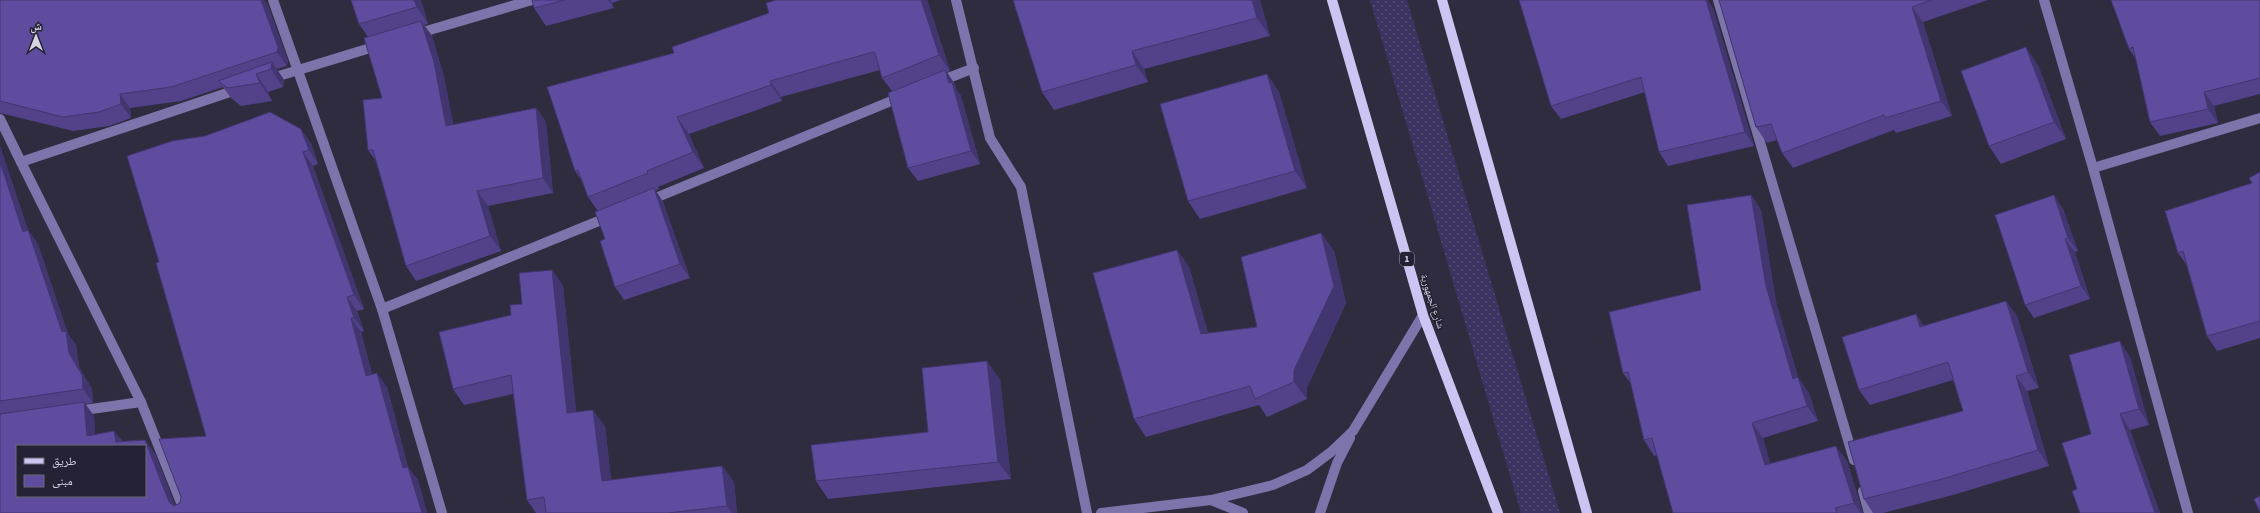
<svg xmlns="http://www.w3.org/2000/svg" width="2260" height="513" font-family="'Source Sans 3','Noto Naskh Arabic',sans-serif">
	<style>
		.grass { fill: url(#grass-dots) }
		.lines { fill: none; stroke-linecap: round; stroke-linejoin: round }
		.minor { stroke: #7e74ac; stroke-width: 10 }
		.major { stroke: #ccc5f3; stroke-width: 10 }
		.wall { fill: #534189 }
		.shaded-wall { fill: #43356f }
		.building { fill: #604c9f; stroke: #43356f; fill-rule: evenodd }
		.labels { text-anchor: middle; stroke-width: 3; stroke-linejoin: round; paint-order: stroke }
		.shield { fill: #262235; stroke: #a09fad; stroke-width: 1 }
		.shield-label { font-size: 9px; font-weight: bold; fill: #d5d4e0 }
		.street-label { font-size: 10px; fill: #d5d4e0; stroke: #262235 }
	</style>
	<defs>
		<pattern id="grass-dots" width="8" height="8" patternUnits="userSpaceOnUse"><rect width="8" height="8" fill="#3d3361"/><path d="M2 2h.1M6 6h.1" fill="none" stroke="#585077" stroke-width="1.8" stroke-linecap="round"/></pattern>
	</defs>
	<rect width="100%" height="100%" fill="#2f2c3f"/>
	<path class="grass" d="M1370,0h37l153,513h-39z"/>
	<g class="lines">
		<g class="minor">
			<path d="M273,0l109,309 60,204"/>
			<path d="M956,0l34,138 31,49 66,326"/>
			<path d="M1718,0l136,460"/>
			<path d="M2044,0l49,168 95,345"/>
			<path d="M416,34l116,-34"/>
			<path d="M269,79l111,-34"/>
			<path d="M938,82l36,-14"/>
			<path d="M0,119l21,43 218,-73"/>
			<path d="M21,162l120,240 44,111"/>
			<path d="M2093,168l167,-50"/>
			<path d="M648,201l253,-104"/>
			<path d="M382,309l229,-93"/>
			<path d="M77,411l64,-9"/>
			<path d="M1863,491l6,22"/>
			<path d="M1211,500l32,13"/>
			<path d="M1101,513l110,-13 62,-15 34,-15 24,-18 22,-21 70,-116"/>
			<path d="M1320,513l17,-50 13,-25"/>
		</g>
		<g class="major">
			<path d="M1332,0l91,315 75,198"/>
			<path d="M1442,0l145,513"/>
		</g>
	</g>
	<g class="wall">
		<path d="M0,0h264l4,6 20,55 -1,5 -10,3 7,11 -1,7 -15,5 4,9 -31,5 -10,-8 -8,-11 -42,14 -51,7 1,10 -22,8 -36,5 -73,-18z"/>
		<path d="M351,0h70l7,24 -4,1 8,11 12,41 9,48 83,-17 10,14 7,71 -65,13 13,45 -85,30 -10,-15 -30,-105 -8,-11 14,-52 -14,-61 -9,-13z"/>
		<path d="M532,0h89l-9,3 2,5 -68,18 -12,-18z"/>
		<path d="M927,0l23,71 -3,1 7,11 2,6 5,7 19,68 -62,17 -10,-13 -16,-77 -10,-13 -2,-8 -99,27 1,4 -93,33 15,34 -46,19 1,2 -3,2 7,11 27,76 -66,22 -9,-13 -10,-48 -7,-28 -10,-14 -5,-15 -8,-11 -28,-84z"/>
		<path d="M1013,0h247l10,36 -126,33 4,13 -94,28 -12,-18z"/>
		<path d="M1719,0h269l-65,22 29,94 -56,17 -2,-3 -101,38 -11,-15 -5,-13 -10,3 -11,-16z"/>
		<path d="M2260,0v94l-46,12 4,17 -58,13 -10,-14 -14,-63 -7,-10z"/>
		<path d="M1713,8l41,138 -86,20 -9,-14 -14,-60 -84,27 -10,-13z"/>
		<path d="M2038,65l28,74 -65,25 -12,-18z"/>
		<path d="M1267,74l12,18 28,96 -107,31 -12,-18z"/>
		<path d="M311,143l7,21 -5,2 51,143 -7,2 7,20 -3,1 11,42 15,13 21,80 10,13 9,33h-427v-367l28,84 10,14 30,90 8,11 3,22 13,22 1,14 -8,1 9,12 1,19 19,-4 8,10 23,-1 10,14 20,51 5,-2 26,-67 -47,-174z"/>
		<path d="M2260,172v166l-43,13 -10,-15 -21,-72 -8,-11 74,-70z"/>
		<path d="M1751,195l10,15 15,92 22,75 11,16 9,28 -55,17 7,25 77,-2 16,52h-190l-16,-58 -3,1 -10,-16 -13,-56 -8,-11 78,-83z"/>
		<path d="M2063,209l15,42 -3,1 15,47 -56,19 -9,-13z"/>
		<path d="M1321,233l13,18 12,52 -39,85v11l-40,18 -8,-12 -113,32 -12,-18 43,-169 12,17 19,66 49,-6z"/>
		<path d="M552,270l11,16 13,126 29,14 6,54 111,-14 12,16 3,31h-201l-9,-13 -14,-106 -49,11 -11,-16 58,-74 11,-11z"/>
		<path d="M2006,301l11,15 22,72 -12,3 22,75 -96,29 -70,18h-10l-9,-14 99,-88 -10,-31 -83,25 -11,-15 66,-64z"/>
		<path d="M2130,357l19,68 -19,5 30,83h-80l11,-79z"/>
		<path d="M1000,379l11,100 -183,20 -12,-18 112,-49z"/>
	</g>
	<g class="shaded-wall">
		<path d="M261,0h3l4,6 20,55 -1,5 -10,-14z"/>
		<path d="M414,0h7l7,24 -11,-17z"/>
		<path d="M608,0h2l2,3 2,5z"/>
		<path d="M921,0h6l23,71 -11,-16z"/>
		<path d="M1252,0h8l10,36 -13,-18z"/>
		<path d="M1706,0h2l5,8 41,138 -9,-14z"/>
		<path d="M1912,7l11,15 29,94 -11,-15z"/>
		<path d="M421,21l11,15 12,41 13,64 -11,-15z"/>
		<path d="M2026,47l12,18 28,74 -12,-17z"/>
		<path d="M1132,51l12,18 4,13 -12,-17z"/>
		<path d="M272,62l12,18 -1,7 -12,-18z"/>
		<path d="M945,70l9,13 2,6 5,7 19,68 -9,-13z"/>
		<path d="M256,74l12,18 4,9 -12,-18z"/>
		<path d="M1267,74l12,18 28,96 -12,-17z"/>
		<path d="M770,81l11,16 1,4 -11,-16z"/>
		<path d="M2204,92l10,14 4,17 -10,-14z"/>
		<path d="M120,94l10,14 1,10 -10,-14z"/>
		<path d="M536,108l10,14 7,71 -10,-15z"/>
		<path d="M677,117l12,17 15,34 -11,-16z"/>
		<path d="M301,129l10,14 7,21 -9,-14z"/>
		<path d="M0,146l33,100 -10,-14 -23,-70z"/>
		<path d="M303,152l10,14 51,143 -10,-14z"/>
		<path d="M654,188l9,14 27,76 -10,-14z"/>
		<path d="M477,191l11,15 13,45 -11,-15z"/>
		<path d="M1751,195l10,15 15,92 27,92 -10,-15 -27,-93z"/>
		<path d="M2054,195l9,14 15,42 -10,-13z"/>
		<path d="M28,230l10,14 30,90 8,11 3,22 13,22 1,14 -10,-14 -14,-36z"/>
		<path d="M1321,233l13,18 12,52 -39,85v11l-13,-17v-12z"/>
		<path d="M2065,239l10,13 15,47 -9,-13z"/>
		<path d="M1177,250l12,17 24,85 -12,-18z"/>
		<path d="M552,270l11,16 15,143 -11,-16z"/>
		<path d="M347,297l10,14 7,20 -10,-13z"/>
		<path d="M2006,301l11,15 22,72 -11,-16z"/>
		<path d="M1916,314l11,16 -7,-3z"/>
		<path d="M351,318l10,14 15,58 -10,-14z"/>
		<path d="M2120,341l10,16 19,68 -10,-16z"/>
		<path d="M987,361l13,18 11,100 -13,-17z"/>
		<path d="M377,373l10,14 21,80 10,13 9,33h-5l-19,-45z"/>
		<path d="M2016,376l11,15 22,75 -11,-16z"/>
		<path d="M1798,377l11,16 9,28 -11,-15z"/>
		<path d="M84,402l10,14 2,30 -9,-10z"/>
		<path d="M593,410l12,16 8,71 -11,-16z"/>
		<path d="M2120,414l10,16 30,83h-5z"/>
		<path d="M1752,423l11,15 12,42 -10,-15z"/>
		<path d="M114,431l10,14 -8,-3z"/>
		<path d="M145,440l10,14 23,59 -9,-11z"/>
		<path d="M1836,446l11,15 16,52h-2l-7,-10z"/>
		<path d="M722,466l12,16 3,31h-5l-5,-7z"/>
	</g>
	<g class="building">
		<path d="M0,0h261l17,47 -1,5 -106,35 -51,7 1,10 -22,8 -36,5 -63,-16z"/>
		<path d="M351,0h63l3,7 -58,17z"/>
		<path d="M532,0h33l-31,8z"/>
		<path d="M776,0h145l18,55 -57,23 -7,-25 -2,-1 -103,29 1,4 -94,32 16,35 -46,19 1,2 -60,24 -10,-27 -3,1 -28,-84 127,-34 -2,-6 97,-34 -3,-10z"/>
		<path d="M1013,0h239l5,18 -125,33 4,14 -94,27z"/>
		<path d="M1519,0h187l39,132 -86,20 -18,-75 -90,29z"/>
		<path d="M1719,0h213l-20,7 29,94 -56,17 -1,-3 -102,38 -11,-29 -15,3z"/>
		<path d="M2111,0h149v78l-56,14 4,17 -58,13 -17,-75 -4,2z"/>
		<path d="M421,21l13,41 12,64 90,-18 7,70 -66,13 13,45 -84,30 -33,-116h-5l-5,-50 19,-2 -18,-60z"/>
		<path d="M2026,47l28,75 -65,24 -28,-75z"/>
		<path d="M272,62l-1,7 -15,5 4,9 -32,5 -10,-7z"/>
		<path d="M945,70l4,13 3,-1 19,69 -63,17 -20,-75z"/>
		<path d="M1267,74l28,97 -107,30 -28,-97z"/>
		<path d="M270,112l31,17 8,21 -6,2 51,143 -7,2 7,21h-3l15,58 11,-3 26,95 5,-1 14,46h-422v-99l84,-12 3,34 27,-5 2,11 29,-2 24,62 5,4 6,-3 1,-6 -22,-58 47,-3 -50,-173 3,-1 -32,-106 45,-15 33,-5zM17,446h128v50h-128z"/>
		<path d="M0,162l23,70 5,-2 34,102 4,-1 3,22 13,22 1,14 -83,12z"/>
		<path d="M2260,172v149l-53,15 -24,-85 -5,2 -13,-42 87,-28 -3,-5z"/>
		<path d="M654,188l26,76 -65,23 -15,-46 5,-2 -10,-27z"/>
		<path d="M1751,195l15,91 27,93 5,-2 9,29 -55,17 13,42 71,-19 18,57 -19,5 2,5h-164l-21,-75 -8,2 -16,-68 -5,1 -14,-61 92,-22 -14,-85z"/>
		<path d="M2054,195l14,43 -3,1 16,47 -56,19 -30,-90z"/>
		<path d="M1321,233l13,53 -40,84v12l-39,17 -5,-13 -116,33 -41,-146 84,-23 24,84 56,-7 -16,-70z"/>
		<path d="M552,270l15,143 26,-3 9,71 120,-15 5,40 -59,7h-122l-2,-16 -17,3 -16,-125 -58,14 -14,-57 72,-17 -1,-10 12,-1 -3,-31z"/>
		<path d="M2006,301l22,71 -12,4 22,74 -96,29 -78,20 -16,-57 115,-31 -15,-49 -89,28 -17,-53 74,-23 4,13z"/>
		<path d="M2120,341l19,68 -19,5 35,99h-75l-8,-22 5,-2 -15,-46 29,-9 -22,-79z"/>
		<path d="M987,361l11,101 -182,19 -5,-36 117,-13 -6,-64z"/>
		<path d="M2260,496v16l-6,-13z"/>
	</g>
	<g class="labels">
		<rect class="shield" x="1400" y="252" width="14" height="14" rx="3"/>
		<g class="shield-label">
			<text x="1407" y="262">1</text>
		</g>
		<g class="street-label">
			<text transform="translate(1433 301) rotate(72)" y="4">شارع الجمهورية</text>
		</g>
	</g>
	<rect x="16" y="445" width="130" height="52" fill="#262235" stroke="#6c6979"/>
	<rect x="24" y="458" width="20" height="6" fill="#ccc5f3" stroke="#6c6979"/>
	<text x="52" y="465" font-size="12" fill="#d5d4e0">طريق</text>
	<rect x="24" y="475" width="20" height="12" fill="#604c9f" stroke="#6c6979"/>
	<text x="52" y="485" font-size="12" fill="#d5d4e0">مبنى</text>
	<g transform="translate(36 36)" stroke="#262235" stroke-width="3" paint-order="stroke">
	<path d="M0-3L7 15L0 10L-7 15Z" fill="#d5d4e0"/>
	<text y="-6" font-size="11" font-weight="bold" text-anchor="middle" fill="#d5d4e0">ش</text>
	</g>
</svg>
